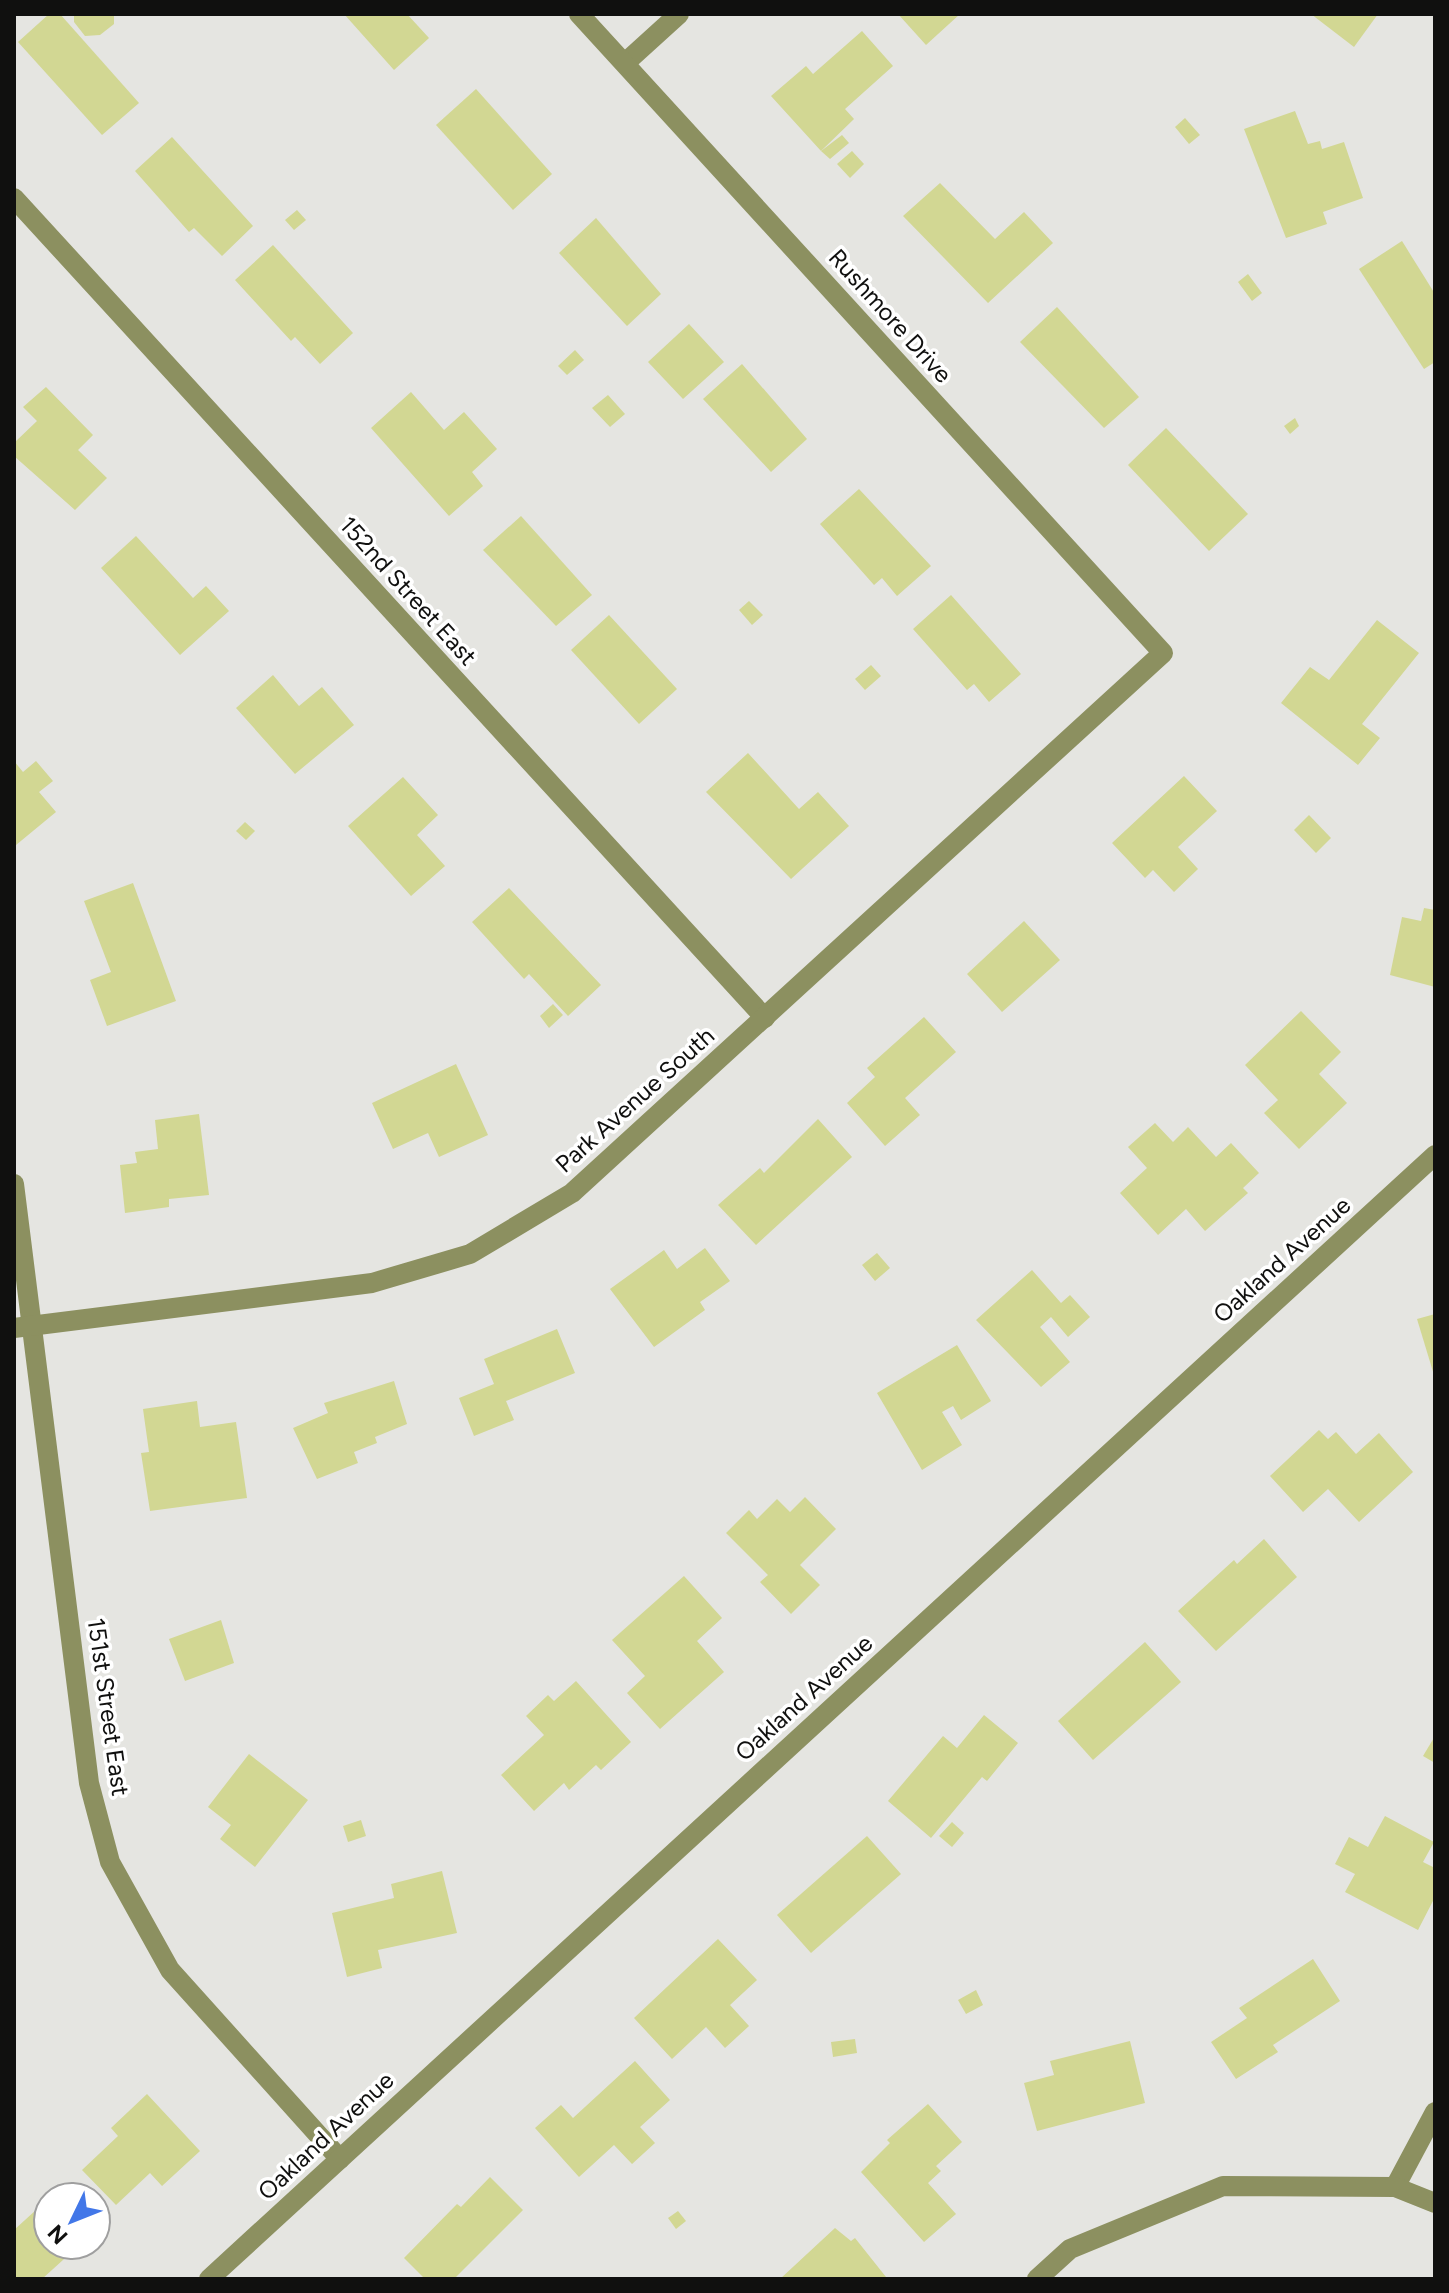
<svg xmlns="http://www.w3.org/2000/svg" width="1449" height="2293" font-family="Figtree,sans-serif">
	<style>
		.building { fill: #d2d793 }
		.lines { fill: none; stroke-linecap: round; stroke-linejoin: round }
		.minor { stroke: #8c9060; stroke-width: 20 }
		.labels { text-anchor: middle; stroke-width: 7; stroke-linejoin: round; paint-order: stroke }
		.street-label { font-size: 24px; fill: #10100f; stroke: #fff }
	</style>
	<rect width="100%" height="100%" fill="#e5e5e1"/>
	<g class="building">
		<path d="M49,14h11l79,89 -37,32 -84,-93z"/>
		<path d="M74,14h40v10l-14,11 -15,1 -11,-14z"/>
		<path d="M344,14h63l22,24 -35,32z"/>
		<path d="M898,14h62l-34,31z"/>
		<path d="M1311,14h67l-24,33z"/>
		<path d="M862,31l31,35 -48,43 9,10 -33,32 -50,-55 35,-30 7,8z"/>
		<path d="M476,89l76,85 -39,36 -77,-85z"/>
		<path d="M1295,111l13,33 12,-3 2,8 22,-7 19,56 -40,14 4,12 -41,14 -42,-109z"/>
		<path d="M1185,118l15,17 -11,9 -14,-17z"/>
		<path d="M842,135l7,8 -19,16 -9,-8z"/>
		<path d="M172,137l81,89 -31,30 -28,-28 -5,4 -54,-61z"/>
		<path d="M852,151l12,13 -14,14 -13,-14z"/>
		<path d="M940,183l55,56 29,-27 29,31 -65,60 -85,-87z"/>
		<path d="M297,210l9,10 -12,10 -9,-10z"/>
		<path d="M596,218l65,76 -34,32 -68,-73z"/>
		<path d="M1402,241l33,53v68l-11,7 -65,-100z"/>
		<path d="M273,245l80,88 -33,31 -25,-27 -4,4 -56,-61z"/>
		<path d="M1248,274l14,19 -10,8 -14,-19z"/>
		<path d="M1057,307l82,90 -35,31 -84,-86z"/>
		<path d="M689,324l35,38 -41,37 -35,-37z"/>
		<path d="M575,350l9,10 -17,15 -9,-9z"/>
		<path d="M742,364l65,75 -36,33 -68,-73z"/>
		<path d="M46,387l47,48 -15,15 29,28 -32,32 -61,-54v-13l23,-22 -14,-14z"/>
		<path d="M411,392l33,38 20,-18 33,37 -25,23 11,14 -34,30 -78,-88z"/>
		<path d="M608,395l17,19 -15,13 -18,-19z"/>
		<path d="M1295,418l4,8 -9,8 -6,-8z"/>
		<path d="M1166,428l82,86 -39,37 -81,-86z"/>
		<path d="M859,489l72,77 -34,30 -15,-18 -8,7 -54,-61z"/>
		<path d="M521,516l71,79 -36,31 -73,-76z"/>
		<path d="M136,536l57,62 13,-12 23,25 -49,44 -79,-87z"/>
		<path d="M951,595l70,79 -32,28 -15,-18 -7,6 -54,-61z"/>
		<path d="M749,601l14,14 -11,10 -13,-15z"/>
		<path d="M609,615l68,74 -38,35 -68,-74z"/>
		<path d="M1377,620l42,33 -57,71 18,14 -22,27 -77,-62 29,-36 19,13z"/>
		<path d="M871,665l10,11 -16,14 -10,-11z"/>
		<path d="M273,675l26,31 23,-19 32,38 -59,49 -59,-66z"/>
		<path d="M748,753l51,56 19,-17 31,34 -58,53 -85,-87z"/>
		<path d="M14,761l9,11 13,-11 17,20 -14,11 17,20 -40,33z"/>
		<path d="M1184,776l33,35 -39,36 20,22 -24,23 -21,-22 -8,8 -33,-35z"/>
		<path d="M403,777l35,38 -21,20 28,31 -34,30 -63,-70z"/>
		<path d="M1309,815l22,23 -15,15 -22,-23z"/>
		<path d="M245,822l10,9 -9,9 -10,-9z"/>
		<path d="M133,883l43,118 -69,25 -17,-46 21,-8 -27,-71z"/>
		<path d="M509,888l92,97 -33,31 -39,-42 -5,5 -52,-57z"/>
		<path d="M1424,908l11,2v77l-45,-12 12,-58 19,4z"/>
		<path d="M1024,921l36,39 -58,52 -35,-38z"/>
		<path d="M553,1004l10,11 -14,13 -9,-12z"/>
		<path d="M1301,1011l40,41 -22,22 28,29 -48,46 -35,-36 14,-13 -33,-35z"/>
		<path d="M924,1017l32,35 -51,46 15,17 -35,31 -38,-43 28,-26 -8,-9z"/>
		<path d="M456,1064l32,71 -49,22 -11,-24 -35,16 -21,-46z"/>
		<path d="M199,1114l10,81 -40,4v8l-44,6 -5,-48 17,-2 -2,-11 23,-3 -3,-29z"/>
		<path d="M818,1119l34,38 -96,88 -38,-40 42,-37 4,5z"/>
		<path d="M1155,1123l18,19 15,-15 28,30 15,-14 28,30 -16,15 5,5 -43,38 -19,-22 -28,26 -38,-42 27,-25 -19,-21z"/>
		<path d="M705,1248l25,33 -30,21 5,8 -51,37 -44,-58 54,-39 13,19z"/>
		<path d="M877,1253l13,15 -15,13 -13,-16z"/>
		<path d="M1032,1270l29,33 9,-8 20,22 -22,20 -17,-20 -11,10 30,35 -29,25 -65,-67z"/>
		<path d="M1435,1314v61h-1l-17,-56z"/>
		<path d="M557,1329l18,44 -69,28 8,19 -40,16 -15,-38 35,-14 -10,-25z"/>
		<path d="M957,1345l34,56 -30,19 -8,-14 -11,6 20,33 -40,25 -45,-77z"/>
		<path d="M394,1381l13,43 -32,13 2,6 -23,9 4,11 -41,16 -24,-51 35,-15 -4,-10z"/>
		<path d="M197,1401l3,26 36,-5 11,76 -97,13 -9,-58 8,-1 -6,-43z"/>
		<path d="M1319,1430l9,9 8,-7 20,22 23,-21 34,39 -54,50 -31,-33 -25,23 -33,-36z"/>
		<path d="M805,1497l31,32 -36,36 20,20 -29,29 -31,-32 8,-7 -42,-42 23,-23 8,9 20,-20 13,13z"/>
		<path d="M1264,1539l33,38 -81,74 -38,-40 56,-51 3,4z"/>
		<path d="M684,1576l38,42 -25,23 27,31 -64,57 -33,-36 18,-17 -33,-36z"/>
		<path d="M221,1620l13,43 -49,18 -16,-42z"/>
		<path d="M1145,1642l36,40 -88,78 -35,-39z"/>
		<path d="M576,1681l55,61 -30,28 -5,-5 -27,25 -5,-7 -30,28 -33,-36 43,-40 -18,-19 22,-21 6,6z"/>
		<path d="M984,1715l34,28 -31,38 -5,-4 -51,61 -43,-37 55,-65 14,12z"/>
		<path d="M1435,1736v27l-12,-7z"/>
		<path d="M249,1754l59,46 -53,67 -35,-28 11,-14 -23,-18z"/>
		<path d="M1385,1816l49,26 -11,20 12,6v29l-17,33 -73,-38 10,-18 -20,-10 14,-27 19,10z"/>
		<path d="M361,1820l5,16 -18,6 -5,-16z"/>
		<path d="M952,1822l12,11 -12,14 -13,-11z"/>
		<path d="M867,1836l34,38 -90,79 -34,-38z"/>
		<path d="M442,1871l15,62 -79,17 4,18 -35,9 -15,-64 62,-15 -3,-14z"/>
		<path d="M718,1939l39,41 -27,25 19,21 -24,22 -19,-21 -34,32 -38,-41z"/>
		<path d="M1313,1959l27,42 -67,44 5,7 -42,27 -25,-37 36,-24 -8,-10z"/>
		<path d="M976,1990l7,15 -17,9 -8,-14z"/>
		<path d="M855,2039l2,14 -24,4 -2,-15z"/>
		<path d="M1130,2041l15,62 -108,28 -13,-48 30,-8 -4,-14z"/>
		<path d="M635,2061l35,39 -30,27 15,16 -23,21 -18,-19 -35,32 -44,-49 26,-23 12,13z"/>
		<path d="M147,2094l53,57 -38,35 -12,-13 -34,32 -34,-35 36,-34 -7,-8z"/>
		<path d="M928,2104l34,38 -26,24 5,5 -13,12 28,31 -32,28 -63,-70 29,-29 -3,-3z"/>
		<path d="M490,2177l33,33 -69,69h-29l-21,-21 53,-54 4,3z"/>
		<path d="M36,2210l12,12v23h21l5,5 -32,29h-28v-49z"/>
		<path d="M678,2211l8,10 -10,8 -8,-11z"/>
		<path d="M835,2228l16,13 4,-3 31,39 -106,2z"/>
	</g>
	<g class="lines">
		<g class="minor">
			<path d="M625,63l54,-49"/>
			<path d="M14,198l751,820"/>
			<path d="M14,1184l75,599 21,79 60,108 170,189"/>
			<path d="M14,1328l358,-45 98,-29 102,-61 591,-540 -584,-639"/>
			<path d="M1395,2187l40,-75"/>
			<path d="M209,2279l1226,-1124"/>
			<path d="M1037,2279l33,-30 153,-63 172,1 40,16"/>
		</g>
	</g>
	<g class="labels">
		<g class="street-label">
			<text transform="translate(890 316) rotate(48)" y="8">Rushmore Drive</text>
			<text transform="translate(408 591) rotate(48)" y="8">152nd Street East</text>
			<text transform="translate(635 1100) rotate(-42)" y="8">Park Avenue South</text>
			<text transform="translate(1282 1260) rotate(-42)" y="8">Oakland Avenue</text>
			<text transform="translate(804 1698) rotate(-42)" y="8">Oakland Avenue</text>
			<text transform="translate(108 1707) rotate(82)" y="8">151st Street East</text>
			<text transform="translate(326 2136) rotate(-43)" y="8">Oakland Avenue</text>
		</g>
	</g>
	<rect width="1449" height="2293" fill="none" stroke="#10100f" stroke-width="32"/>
	<g transform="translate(72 2221) rotate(227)"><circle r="38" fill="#ffffff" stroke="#9f9f9f" stroke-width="2"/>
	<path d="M0-6L14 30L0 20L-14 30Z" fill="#4277e8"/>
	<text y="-12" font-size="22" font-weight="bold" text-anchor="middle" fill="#10100f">N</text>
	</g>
</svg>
